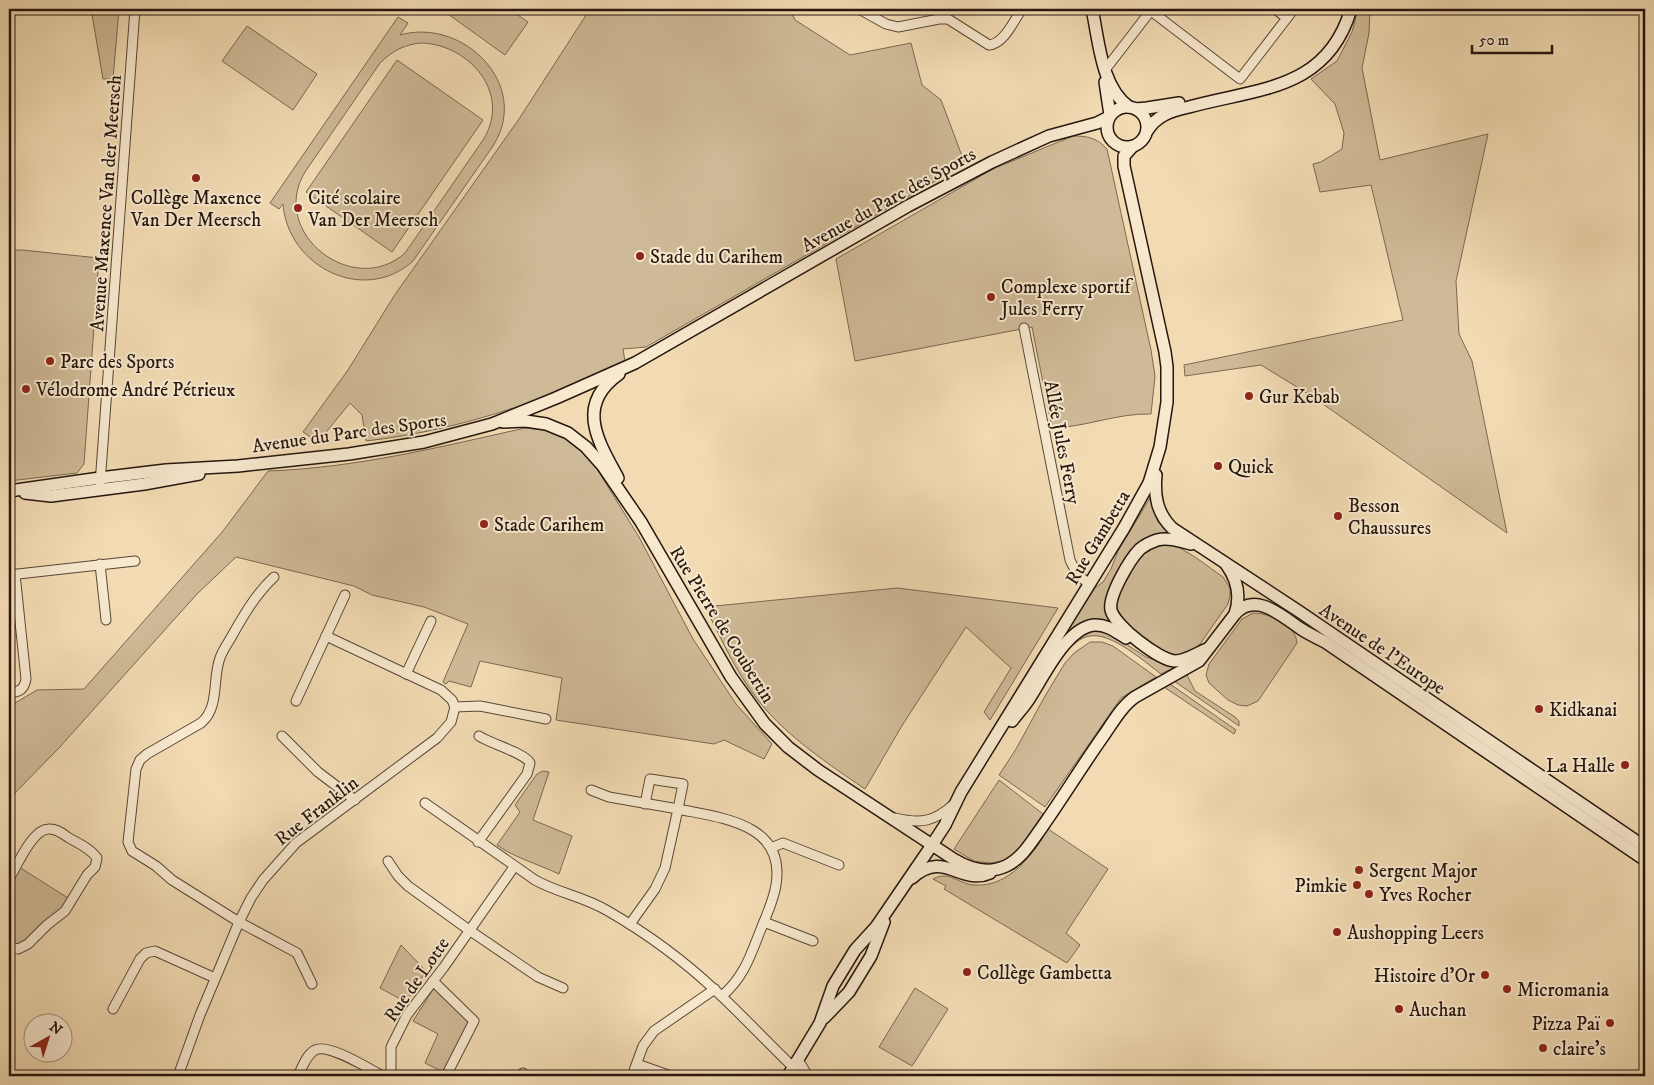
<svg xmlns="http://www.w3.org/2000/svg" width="1654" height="1085" font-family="'IM FELL DW Pica',serif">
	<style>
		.green { fill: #cfba97; stroke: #7a6852; fill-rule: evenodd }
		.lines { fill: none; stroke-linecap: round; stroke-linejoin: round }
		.street-casing { stroke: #594737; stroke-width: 11 }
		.secondary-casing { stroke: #26160e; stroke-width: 14 }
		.street { stroke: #f7e8ce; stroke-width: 9 }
		.secondary { stroke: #f7e8ce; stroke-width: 11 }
		.poi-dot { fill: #8f2418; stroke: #f7e8ce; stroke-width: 2 }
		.labels { text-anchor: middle; stroke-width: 4; stroke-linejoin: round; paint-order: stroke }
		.poi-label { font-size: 19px; fill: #26160e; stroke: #f7e8ce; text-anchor: start }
		.street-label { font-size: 19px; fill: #26160e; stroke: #f7e8ce }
	</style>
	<rect width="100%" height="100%" fill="#f2dbb3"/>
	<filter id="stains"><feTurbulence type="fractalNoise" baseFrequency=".004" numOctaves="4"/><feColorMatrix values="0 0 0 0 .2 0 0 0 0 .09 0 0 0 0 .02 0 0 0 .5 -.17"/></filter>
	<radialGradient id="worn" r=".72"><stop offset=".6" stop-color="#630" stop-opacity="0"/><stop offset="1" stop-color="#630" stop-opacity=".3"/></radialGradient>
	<g class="green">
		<path d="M91,9h28l-6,70h-10z"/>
		<path d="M451,9h58l19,13 -23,33 -57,-41z"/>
		<path d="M590,9h200l5,11 55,35 61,-12 11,42 19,15 24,64 -319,183 -23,2 2,12c-80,41 -170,70 -259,80l-4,-26 -12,-12 -32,39 -15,-10 45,-62 46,-74 125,-177z"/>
		<path d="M1358,9h12l-1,24 -7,35 18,92 108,-26 -32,147 3,53 13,27 35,172 -197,-138 -49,-30 -76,11 -1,-11 219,-45 -32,-135 -51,7 -7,-28 8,-2 21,-13 2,-16 -9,-29 -24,-25 26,-18 15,-29z"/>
		<path d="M398,17l10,6 -8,12c63,-18 132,50 93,111l-80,115c-49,44 -125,6 -130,-57l-4,5 -9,-6zM422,43c48,2 90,51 61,97l-78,113c-51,46 -137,-20 -100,-81l75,-109c12,-12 25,-19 42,-20z"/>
		<path d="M247,26l70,48 -24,36 -71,-49z"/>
		<path d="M397,60l86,60 -91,132 -86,-60z"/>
		<path d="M1073,136c15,0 24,2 34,13l44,201 4,26 -4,38c-33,-1 -65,13 -99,14l-20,-101 -177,34 -19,-102 157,-90z"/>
		<path d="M9,250h13l77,8 -15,206 -7,9 -68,8z"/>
		<path d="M525,428l20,2 18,6 18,14 13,14 45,73 54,102 43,65 36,40 -8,15 -40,-19 -10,4 -158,-24 6,-42 -82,-17 -9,26 -22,-6 -3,3 -3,-2 25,-58 -44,-17 -52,-12 -18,-9 -118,-29 -39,37 -139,155 -49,50 1,-93 27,-16 47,-1 139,-158 45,-60c87,-3 172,-24 257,-43z"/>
		<path d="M1150,498l2,2 6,22 10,10 -2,3c-12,-1 -20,3 -29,11l-29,76 -40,13 -2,-2 29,-45 8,-6 8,-13 7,-18z"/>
		<path d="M1164,543l13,3 18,11 28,20 7,11v8l-2,8 -28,40 -13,10 -9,2 -9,-1 -40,-25 -12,-18 -1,-13 4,-11 19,-29 13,-14z"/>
		<path d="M897,588l161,20 -68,112 -6,-8 27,-44 -45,-41 -63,97 -38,65c-44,-30 -91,-61 -120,-107 -15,-23 -27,-50 -40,-75z"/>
		<path d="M1253,613c16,0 43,12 44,30l-39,58 -11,5 -9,-1 -10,-5 -19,-17 -3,-8 3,-11 33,-45z"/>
		<path d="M1091,630l18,3 37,24 25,8 2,3 -12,6c-16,-12 -50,-42 -71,-38 -10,1 -19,11 -26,17l5,-8z"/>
		<path d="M1090,642h12l11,4 43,31 -35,21 -76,109 -46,-32 17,-26 29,-53 20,-33 9,-10z"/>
		<path d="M1187,675l8,16 40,26 4,4v5l-65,-45z"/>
		<path d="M1170,684l66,46 -2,4 -70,-47z"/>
		<path d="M543,771l6,1 -16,48 39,16 -13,38c-21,-10 -44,-16 -62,-29l23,-33 -5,-7 22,-31z"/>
		<path d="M999,780l44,34 -26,37 -11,9 -15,3 -11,-1 -6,-1 -20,-12z"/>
		<path d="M1048,829l60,40 -42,64 14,12 -13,18 -123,-74 2,-3 -13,-7c17,-9 25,5 41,6 34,3 59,-30 74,-56z"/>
		<path d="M19,867l49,31 -8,12 -33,29 -7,5 -11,-1v-58z"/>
		<path d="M401,945l25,26 -20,31 -26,-14z"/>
		<path d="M434,988l35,34 -24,51 -20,-10 13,-29 -25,-13z"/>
		<path d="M915,988l33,21 -36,57 -33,-19z"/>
	</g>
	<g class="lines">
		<g class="street-casing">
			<g id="street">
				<path d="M859,9l27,15 12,3 41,-8h9l41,26c15,-1 25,-25 33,-36"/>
				<path d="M1275,9l12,9"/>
				<path d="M1151,11l89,68 54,-70"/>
				<path d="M1105,70l47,-61"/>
				<path d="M1024,328l46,232 7,14 12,10"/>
				<path d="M100,484l35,-475"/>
				<path d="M100,564l6,56"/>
				<path d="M9,575l126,-14"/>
				<path d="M274,577c-18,17 -29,36 -41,57 -4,8 -10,15 -13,24 -8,21 0,49 -19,65l-54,31 -7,6 -4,9 -8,73 4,9 24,15 16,14 67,42 58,31 15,31"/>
				<path d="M326,636l115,54 11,10 3,7"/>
				<path d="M406,674l25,-53"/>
				<path d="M9,693c10,-1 15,-3 17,-14l-11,-105"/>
				<path d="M296,701l49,-106"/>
				<path d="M455,707l25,-1 66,13"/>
				<path d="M282,736l36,36 37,28"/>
				<path d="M591,790l18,7 69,12 -13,59 -10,21 -25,35"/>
				<path d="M425,803l110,77c23,13 50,17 73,31 38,22 75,49 107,79 27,25 52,52 78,77"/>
				<path d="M645,804l5,-25 33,5 -5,25c43,9 108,14 98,76 -2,13 -8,27 -13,39 -12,29 -17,51 -41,72"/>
				<path d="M895,818c26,6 39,4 59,-14"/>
				<path d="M478,842l49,-68 3,-11c-5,-10 -39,-19 -51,-27"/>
				<path d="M771,848l12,-5 56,22"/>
				<path d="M388,861l10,15 10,10 61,44 69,47 25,11"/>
				<path d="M9,879c8,-13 23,-49 39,-50 8,-1 15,5 21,9 9,5 22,11 28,20l-2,9 -8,8 -22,36 -18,14 -19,19 -10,5 -9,-2"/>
				<path d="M764,922l49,19"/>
				<path d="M433,981l41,40 -28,55"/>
				<path d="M113,1009l27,-50 6,-6 9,-2 60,27"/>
				<path d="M798,1060l10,16"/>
				<path d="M637,1064l34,12"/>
				<path d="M178,1076l22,-61 39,-93 12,-24 12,-18 33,-37 141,-105 14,-16 4,-15"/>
				<path d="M298,1076c4,-8 8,-21 17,-26 14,-7 54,19 68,26"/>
				<path d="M391,1076v-29l16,-32 37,-48 70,-100"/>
				<path d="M522,1076l1,-3"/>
				<path d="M632,1076l11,-30 11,-15 61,-42"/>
			</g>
		</g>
		<g class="secondary-casing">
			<g id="secondary">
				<path d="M1092,9c7,32 9,78 37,98"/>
				<path d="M1105,82l5,33"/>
				<circle cx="1127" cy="127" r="20"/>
				<path d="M1136,109l11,-1 32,-5"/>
				<path d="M1147,131c10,-16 24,-20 42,-24 68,-19 138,-16 162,-98"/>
				<path d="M503,422l23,-1 20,3 22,9 18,14 16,18 39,57 90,155 34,47 23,23 30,23 137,90c15,9 34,14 51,6 15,-7 24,-22 34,-36 22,-31 42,-64 64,-95 9,-13 18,-29 31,-38l64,-36 36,-47c6,-18 2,-35 -9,-50"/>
				<path d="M1156,475c-2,21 1,38 16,53l128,84 345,235"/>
				<path d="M618,478c-20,-37 -43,-73 1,-104"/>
				<path d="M9,491l91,-13 66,-8 72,-4 111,-12 75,-12 68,-18 64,-26 79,-35 273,-157 84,-44 57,-26 48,-13 12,-6"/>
				<path d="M25,493l26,3 93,-12 55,-10"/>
				<path d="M1191,544c-11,-3 -23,-7 -34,-4 -6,2 -12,5 -17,9 -10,10 -32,47 -29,61 4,16 48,50 64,51 11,0 22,-8 32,-12"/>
				<path d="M1235,614c20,-23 47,2 66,15 8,5 16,9 24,13l320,218"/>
				<path d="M1012,721c5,-7 12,-14 17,-22 14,-21 37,-71 65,-74 12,-1 22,7 32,13"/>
				<path d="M912,878c32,-29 49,8 78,-5"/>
				<path d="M824,1018l25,-26 22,-36 13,-34"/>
				<path d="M788,1076l32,-53 13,-37 22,-36 21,-23 56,-82 13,-20 16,-33 163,-264 25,-45 11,-36 7,-45v-35l-2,-15 -41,-186v-10l8,-9"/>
			</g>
		</g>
		<use href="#street" class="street"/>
		<use href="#secondary" class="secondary"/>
	</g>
	<g class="poi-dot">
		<circle cx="196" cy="178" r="5"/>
		<circle cx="298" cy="208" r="5"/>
		<circle cx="640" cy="256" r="5"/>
		<circle cx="991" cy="297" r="5"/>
		<circle cx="50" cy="361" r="5"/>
		<circle cx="26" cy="389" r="5"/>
		<circle cx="1249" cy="396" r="5"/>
		<circle cx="1218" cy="466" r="5"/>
		<circle cx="1338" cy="516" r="5"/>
		<circle cx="484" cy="524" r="5"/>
		<circle cx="1539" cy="709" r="5"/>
		<circle cx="1625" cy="765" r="5"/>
		<circle cx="1359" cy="870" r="5"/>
		<circle cx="1357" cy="885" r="5"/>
		<circle cx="1369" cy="894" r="5"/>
		<circle cx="1337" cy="932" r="5"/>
		<circle cx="967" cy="972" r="5"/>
		<circle cx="1485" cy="975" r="5"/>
		<circle cx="1507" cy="989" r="5"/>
		<circle cx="1399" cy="1009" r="5"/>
		<circle cx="1610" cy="1023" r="5"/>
		<circle cx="1543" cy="1048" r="5"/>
	</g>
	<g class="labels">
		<g class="poi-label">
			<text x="196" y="204" text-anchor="middle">Collège Maxence<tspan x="196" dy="22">Van Der Meersch</tspan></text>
			<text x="308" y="204">Cité scolaire<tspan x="308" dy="22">Van Der Meersch</tspan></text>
			<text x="650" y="263">Stade du Carihem</text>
			<text x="1001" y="293">Complexe sportif<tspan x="1001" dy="22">Jules Ferry</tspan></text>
			<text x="60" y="368">Parc des Sports</text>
			<text x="36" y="396">Vélodrome André Pétrieux</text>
			<text x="1259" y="403">Gur Kebab</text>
			<text x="1228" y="473">Quick</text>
			<text x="1348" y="512">Besson<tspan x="1348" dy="22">Chaussures</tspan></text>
			<text x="494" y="531">Stade Carihem</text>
			<text x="1549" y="716">Kidkanai</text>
			<text x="1615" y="772" text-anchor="end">La Halle</text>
			<text x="1369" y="877">Sergent Major</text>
			<text x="1347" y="892" text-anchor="end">Pimkie</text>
			<text x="1379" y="901">Yves Rocher</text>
			<text x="1347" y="939">Aushopping Leers</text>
			<text x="977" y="979">Collège Gambetta</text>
			<text x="1475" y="982" text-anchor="end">Histoire d'Or</text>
			<text x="1517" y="996">Micromania</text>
			<text x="1409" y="1016">Auchan</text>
			<text x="1600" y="1030" text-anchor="end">Pizza Paï</text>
			<text x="1553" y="1055">claire's</text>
		</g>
		<g class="street-label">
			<text transform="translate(888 199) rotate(-29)" y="7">Avenue du Parc des Sports</text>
			<text transform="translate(105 203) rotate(-86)" y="7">Avenue Maxence Van der Meersch</text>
			<text transform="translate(349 432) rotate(-8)" y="7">Avenue du Parc des Sports</text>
			<text transform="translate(1063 442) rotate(79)" y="7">Allée Jules Ferry</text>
			<text transform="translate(1097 537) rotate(-59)" y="7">Rue Gambetta</text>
			<text transform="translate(723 624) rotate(58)" y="7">Rue Pierre de Coubertin</text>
			<text transform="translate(1383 648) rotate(34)" y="7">Avenue de l'Europe</text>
			<text transform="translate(316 810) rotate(-38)" y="7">Rue Franklin</text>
			<text transform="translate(416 979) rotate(-55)" y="7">Rue de Lotte</text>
		</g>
	</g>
	<rect width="1654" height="1085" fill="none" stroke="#f2dbb3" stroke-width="30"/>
	<rect x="10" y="10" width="1634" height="1065" fill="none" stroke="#26160e" stroke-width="2.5"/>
	<rect x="15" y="15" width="1624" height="1055" fill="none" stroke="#26160e"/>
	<g transform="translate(48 1038) rotate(39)"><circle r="24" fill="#f7e8ce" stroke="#a39481"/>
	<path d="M0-4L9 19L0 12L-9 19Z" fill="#8f2418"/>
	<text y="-8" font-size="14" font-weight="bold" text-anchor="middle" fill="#26160e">N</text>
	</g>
	<path d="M1472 45v8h80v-8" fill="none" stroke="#26160e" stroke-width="2.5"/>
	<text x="1479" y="45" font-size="15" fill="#26160e" stroke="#f7e8ce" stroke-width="4" paint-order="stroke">50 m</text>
	<rect width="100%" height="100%" filter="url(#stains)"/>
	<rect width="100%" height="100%" fill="url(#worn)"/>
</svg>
